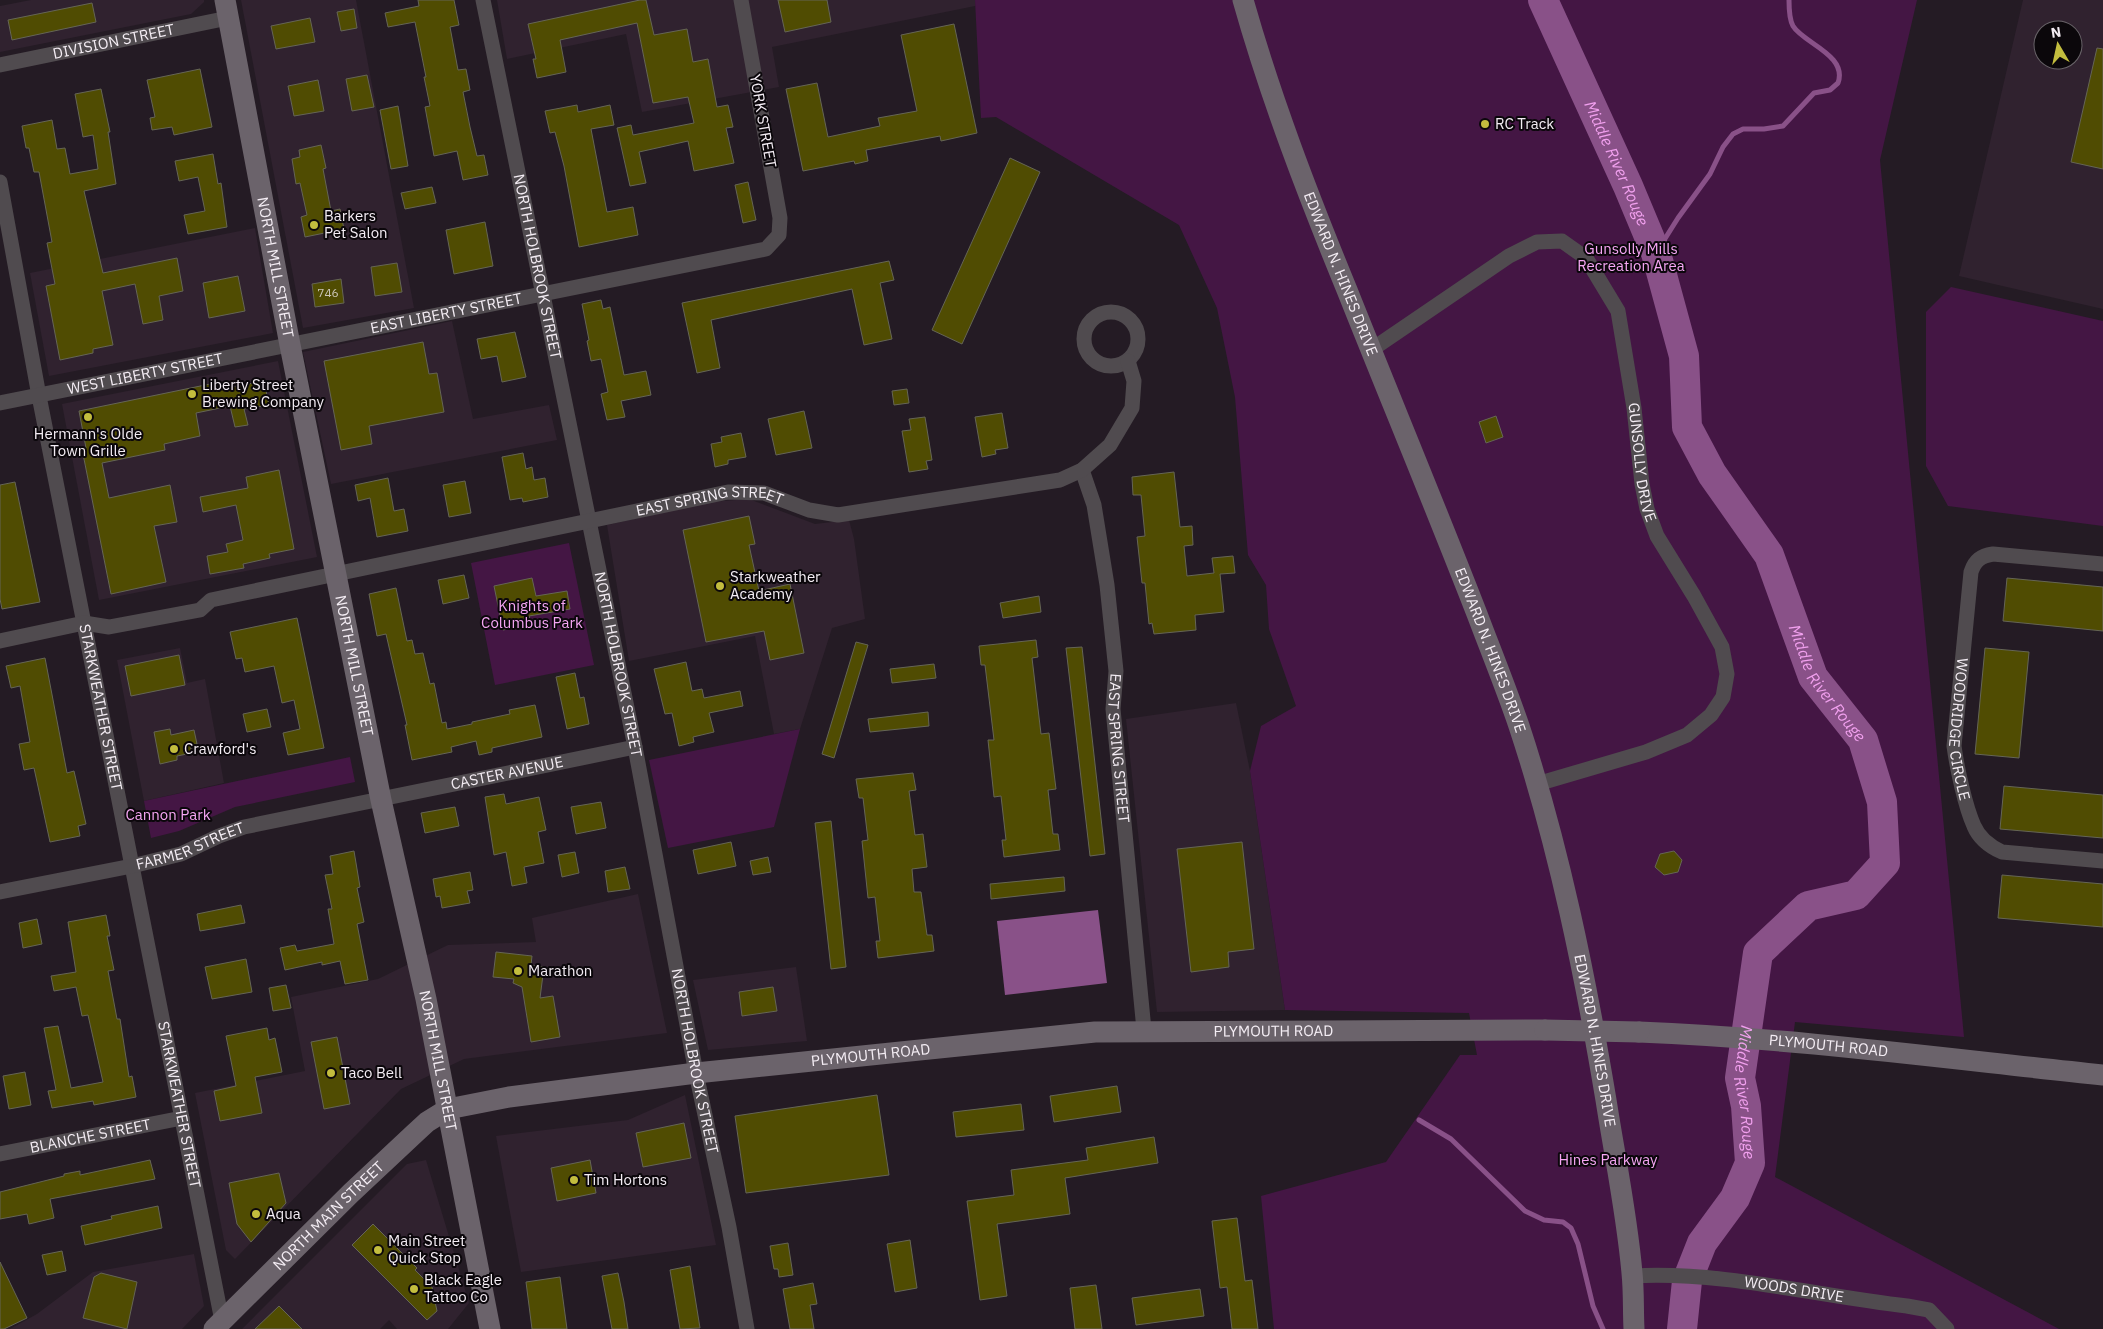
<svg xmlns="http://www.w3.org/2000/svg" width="2103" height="1329" font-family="'IBM Plex Sans',sans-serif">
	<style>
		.built { fill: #30222f; fill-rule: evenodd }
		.green { fill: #441644 }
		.water { fill: #895188 }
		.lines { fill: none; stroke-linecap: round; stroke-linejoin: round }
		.stream { stroke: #895188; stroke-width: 5 }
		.river { stroke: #895188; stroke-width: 30 }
		.building { fill: #504c02; stroke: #656556 }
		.street { stroke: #504b4f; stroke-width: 15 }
		.secondary { stroke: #6b636b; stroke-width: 21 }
		.secondary-bridge { stroke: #6b636b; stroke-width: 21 }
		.poi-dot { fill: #c3bd3e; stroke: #0b070b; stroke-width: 2 }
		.labels { text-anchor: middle; stroke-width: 4; stroke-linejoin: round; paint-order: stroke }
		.number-label { font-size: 12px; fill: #cbc5b8 }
		.street-label { font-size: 15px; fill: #f4edf4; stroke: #0b070b }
		.poi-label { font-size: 15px; fill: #f4edf4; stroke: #0b070b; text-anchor: start }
		.park-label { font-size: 15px; fill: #f6a6f4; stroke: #0b070b }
		.water-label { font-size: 16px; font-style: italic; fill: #f1a0ee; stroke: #0b070b }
	</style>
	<rect width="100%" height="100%" fill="#241b24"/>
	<g class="built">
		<path d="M31,0h173v2l-13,12 -191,38v-46z"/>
		<path d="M241,0h115l58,308 -111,20z"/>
		<path d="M497,0h478v6l-203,41 7,40 -137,25 -16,-78 -119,25z"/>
		<path d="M2023,0h80v309l-144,-33zM2043,30h30v30h-30z"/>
		<path d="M255,228l18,105 -224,43 -19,-103z"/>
		<path d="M452,321l21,98 76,-14 8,35 -226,44 -28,-132z"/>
		<path d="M278,361l39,196 -218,43 -37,-196z"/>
		<path d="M749,499l66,25 34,-4 5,19 11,80 -33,9 -32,101 -26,5 -19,-98 -126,25 -22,-136 103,-23z"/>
		<path d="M180,648l7,35 18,-4 19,104 -80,18 -27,-141z"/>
		<path d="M1236,703l14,68 35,239 -128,2 -31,-293z"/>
		<path d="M638,894l29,139 -203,26 -63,30 -166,170 -9,-9 -31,-157 110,-22 -14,-74 87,-18 70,-34 88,-3 -4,-24z"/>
		<path d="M796,967l11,74 -99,9 -15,-70z"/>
		<path d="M685,1095l31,150 -195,27 -25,-136 132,-16z"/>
		<path d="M426,1160l43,143 -21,26h-51l-8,-9 -9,9h-138l165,-165z"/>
		<path d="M194,1254l10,52 -22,23h-172l27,-15 56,-42z"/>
	</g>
	<g class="green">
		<path d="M975,0h942l-37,160 84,877 -169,-15 -20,155 284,152h-785l-13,-133 125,-34 74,-107h17l-8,-42 -184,-3 -35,-239 11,-45 35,-20 -27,-77 -3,-44 -18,-30 -13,-158 -18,-89 -38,-83 -183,-108 -15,1z"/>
		<path d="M1951,287l152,34v205l-155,-20 -22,-40v-154z"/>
		<path d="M569,543l25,122 -99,20 -24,-122z"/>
		<path d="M800,729l-26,98 -106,21 -19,-88z"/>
		<path d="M350,757l5,25 -120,25 -56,24 -28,7 -7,-37z"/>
	</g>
	<path class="water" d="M1098,910l9,73 -102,12 -8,-74z"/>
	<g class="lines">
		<g class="stream">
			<path d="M1656,253l22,-35 32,-44 13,-27 10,-13 10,-5h21l19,-3 31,-33 16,-3 8,-7c10,-28 -35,-40 -45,-57 -4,-7 -4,-18 -4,-26"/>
			<path d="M1419,1120l32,19 74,72 19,9 19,2 8,6 7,16 15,62 10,23"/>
		</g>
		<path class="river" id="s1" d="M1543,0l85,186 28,67 28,103 3,71 25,47 57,81 44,122 50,63 19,62 3,61 -29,32 -48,11 -50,47 -18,125 6,28 4,57 -15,35 -33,45 -15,38 -5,48"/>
	</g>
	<g class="building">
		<path d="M418,0h36l5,25 -9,2 8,43 8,-1 4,21 -7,2 7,35 7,29 7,-1 4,20 -25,5 -6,-29 -23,5 -9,-49 5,-1 -6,-29h2l-11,-55 -27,5 -3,-14 34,-7z"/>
		<path d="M640,0h6l8,35 33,-6 6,33 15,-3 9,48 11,-2 5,22 -7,1 8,35 -40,8 -6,-30 -49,11 7,31 -16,3 -13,-58 14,-3 2,10 61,-12 -6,-26 -35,6 -16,-80 -77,17 6,32 -29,6 -4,-19h3l-8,-35z"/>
		<path d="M778,0h49l4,22 -46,10z"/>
		<path d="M92,3l4,19 -84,18 -4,-20z"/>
		<path d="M354,9l3,19 -16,3 -4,-19z"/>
		<path d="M310,18l5,24 -39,7 -5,-23z"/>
		<path d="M954,24l23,109 -36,8 -1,-5 -74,14 2,11 -13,3 -1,-3 -51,10 -17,-82 31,-6 11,54 52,-11 -2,-8 39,-7 -16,-76z"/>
		<path d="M2097,48l6,1v120l-32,-7z"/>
		<path d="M200,69l12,58 -38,8 -2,-8 -20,3 -2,-12 5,-1 -8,-37z"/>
		<path d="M367,75l7,32 -22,4 -6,-32z"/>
		<path d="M318,80l6,31 -30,5 -6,-30z"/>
		<path d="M101,89l9,43h-2l8,52 -32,7 19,82 74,-15 6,33 -24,5 4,24 -20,4 -8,-40 -33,7 11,54 -20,4v4l-33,7 -14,-74 9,-2 -8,-41 5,-1 -13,-70h-5l-5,-24h-3l-4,-22 30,-6 5,29 8,-1 5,26 28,-5 -5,-34 -10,2 -8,-43z"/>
		<path d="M577,105l1,7 32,-7 4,20 -23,4 16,83 26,-5 5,28 -59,12 -15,-81 -9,-34 -5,1 -5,-22z"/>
		<path d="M398,106l10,60 -17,3 -11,-59z"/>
		<path d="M321,145l5,23 -3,1 8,42 9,-2 4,20 -39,8 -4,-20 6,-2 -7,-32 -4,1 -4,-25 8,-2 -1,-7z"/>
		<path d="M213,154l5,30 3,-1 6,44 -39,7 -4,-19 21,-4 -7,-34 -19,4 -4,-20z"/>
		<path d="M1010,158l30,14 -78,172 -30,-14z"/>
		<path d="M748,182l8,38 -13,3 -8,-38z"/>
		<path d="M432,187l4,16 -31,6 -4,-16z"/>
		<path d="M485,222l8,44 -39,8 -8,-44z"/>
		<path d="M889,261l5,19 -14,3 12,56 -28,6 -12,-56 -141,31 9,48 -23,5 -15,-70z"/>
		<path d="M397,263l5,29 -27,4 -4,-29z"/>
		<path d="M238,276l7,35 -36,7 -6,-35z"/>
		<path d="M341,279l3,24 -29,4 -3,-23z"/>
		<path d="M601,300l2,9 7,-2 14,68 22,-4 5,24 -30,6 4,16 -18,3 -6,-26 7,-2 -7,-33 -10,2 -4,-20 2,-1 -7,-36z"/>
		<path d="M515,332l11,45 -24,5 -5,-26 -16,3 -4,-20z"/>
		<path d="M423,342l6,32 8,-1 7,39 -75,14 3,18 -31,6 -17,-89z"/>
		<path d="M264,381l5,24 -25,4 4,16 -13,2 -5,-21 -34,7 4,23 -36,8 1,6 -63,13 7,35 61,-13 7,37 -23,4 12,56 -55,12 -29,-145 4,-1 -7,-37 136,-28 1,7z"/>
		<path d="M907,389l2,14 -15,2 -2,-14z"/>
		<path d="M804,411l8,37 -36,7 -8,-36z"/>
		<path d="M1002,413l6,35 -13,2 1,4 -14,3 -7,-40z"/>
		<path d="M1496,416l7,21 -17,6 -7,-21z"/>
		<path d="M925,417l7,43 -6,1 2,8 -19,3 -7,-41 9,-1 -2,-11z"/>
		<path d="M741,433l5,24 -18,3v4l-13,3 -4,-23 11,-2 -1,-5z"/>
		<path d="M523,453l3,16 6,-2 2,13 11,-2 3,19 -25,5 -1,-4 -12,2 -8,-43z"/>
		<path d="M279,470l15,79 -25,5 1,4 -27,6 1,4 -34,6 -3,-18 21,-4 -2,-8 17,-4 -7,-35 -33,7 -3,-15 48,-9 -2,-11z"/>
		<path d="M1174,472l6,55 12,-1 1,19 -9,1 3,30 27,-3 -2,-15 21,-2 2,17 -15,1 4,38 -29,3 1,15 -42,4 -2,-11 -3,1 -4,-41h-3l-5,-46 8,-1 -4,-41h-8l-1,-18z"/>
		<path d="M388,478l6,33 10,-2 4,22 -31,6 -7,-39 -12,3 -3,-16z"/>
		<path d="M465,481l6,32 -22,4 -6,-32z"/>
		<path d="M15,482l25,120 -38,7 -2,-10v-114z"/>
		<path d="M749,516l6,28 -6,1 10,46 31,-7 14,69 -34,7 -6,-29 -58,11 -23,-112z"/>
		<path d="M464,575l5,23 -26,6 -5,-24z"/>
		<path d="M532,578l4,18 31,-5 3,18 -41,7 2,8 -28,6 -9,-44z"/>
		<path d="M2007,578l96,9v44l-100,-10z"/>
		<path d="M396,588l11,53 5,-1 3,14 8,-1 7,31 4,-1 8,40 4,-1 1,7 25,-5v-2l38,-8 -1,-4 26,-5 7,32 -50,11v4l-13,3 -3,-14 -25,6 1,5 -40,8 -7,-35h2l-21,-91 -9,2 -8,-42z"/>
		<path d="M1039,596l2,16 -38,6 -3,-15z"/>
		<path d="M297,618l27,130 -36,7 -5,-22 17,-4 -6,-29 -12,3 -8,-37 -29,6 -3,-14 -6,1 -6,-27z"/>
		<path d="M1036,640l2,17 -6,1 9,76 8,-1 7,56 -8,1 5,44h5l2,16 -56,7 -2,-17h4l-5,-44 -7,1 -6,-57h6l-9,-75h-4l-2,-19z"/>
		<path d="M856,642l12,3 -34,113 -12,-4z"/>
		<path d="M1082,647l23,207 -15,2 -24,-208z"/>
		<path d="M1985,648l44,4 -10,106 -44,-4z"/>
		<path d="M179,655l6,30 -54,11 -6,-30z"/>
		<path d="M45,658l22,115 7,-2 12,53 -8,2 2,10 -30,6 -16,-74 -10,2 -5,-26 11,-2 -10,-56 -9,2 -5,-22z"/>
		<path d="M686,662l6,29 10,-2 2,9 36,-7 3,15 -34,7 5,19 -21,5 1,5 -15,4 -7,-33 -7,1 -11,-45z"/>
		<path d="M934,664l2,14 -44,5 -2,-14z"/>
		<path d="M575,673l5,25 4,-1 5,27 -22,5 -11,-52z"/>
		<path d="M267,709l4,18 -24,5 -4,-18z"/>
		<path d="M928,712l1,14 -59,6 -2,-13z"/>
		<path d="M170,729l1,6 23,-5 3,14 -7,1 2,8 -15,3v4l-17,4 -6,-32z"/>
		<path d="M913,773l3,17 -7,1 6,44 8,-1 4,33 -15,2 2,23h7l6,43h5l2,16 -56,7 -2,-17h4l-5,-44 -7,1 -6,-57 6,-1 -5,-42h-4l-3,-19z"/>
		<path d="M2004,786l99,9v43l-103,-9z"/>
		<path d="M504,794l2,10 33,-7 7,33 -8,2 6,31 -20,4 3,16 -15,3 -6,-34 -12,3 -9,-58z"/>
		<path d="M601,802l5,26 -30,6 -5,-27z"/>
		<path d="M455,807l4,19 -34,7 -4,-20z"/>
		<path d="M831,821l15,146 -15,2 -16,-146z"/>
		<path d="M731,842l5,24 -38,8 -5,-24z"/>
		<path d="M1242,842l12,107 -26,3 1,15 -38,5 -14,-123z"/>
		<path d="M354,851l6,36 -3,1 7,34 -7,2 11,56 -23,4 -5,-23 -18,4v-3l-37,8 -5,-22 15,-3 2,6 37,-7 -6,-35h4l-7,-34 8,-1 -3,-18z"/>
		<path d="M1674,851l8,9 -4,12 -14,3 -9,-8 5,-13z"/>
		<path d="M575,852l4,21 -17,4 -4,-22z"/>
		<path d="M768,857l3,15 -18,3 -3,-14z"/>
		<path d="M625,867l5,22 -22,3 -3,-21z"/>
		<path d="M470,872l3,18 -6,1 3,12 -28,5 -2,-12 -4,1 -3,-18z"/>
		<path d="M2002,875l101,9v43l-105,-9z"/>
		<path d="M1064,877l1,14 -74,8 -1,-15z"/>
		<path d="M241,905l4,18 -45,8 -3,-17z"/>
		<path d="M106,915l4,21h-3l7,34 -6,1 9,48h3l9,58 3,-1 4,21 -42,8 -1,-4 -41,7 -4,-17 8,-1 -12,-62 14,-2 13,62 32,-6 -15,-67 -6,1 -6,-29 -22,4 -3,-15 25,-4 -8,-50z"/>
		<path d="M37,919l5,25 -19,4 -4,-25z"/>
		<path d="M496,952l36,4 -1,9 13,2 -4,31 13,-2 7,41 -29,5 -9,-55 -9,-4 1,-4 -21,-2z"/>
		<path d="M246,959l6,33 -40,7 -7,-32z"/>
		<path d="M286,985l5,23 -18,3 -4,-23z"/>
		<path d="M773,987l4,24 -35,5 -3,-24z"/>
		<path d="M267,1028l2,12 6,-2 7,34 -27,5 7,36 -42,8 -6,-30 22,-5 -10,-50z"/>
		<path d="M337,1037l13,67 -26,5 -13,-67z"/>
		<path d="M25,1072l6,33 -22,4 -6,-33z"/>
		<path d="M1117,1086l4,26 -67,10 -4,-26z"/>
		<path d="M877,1095l12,80 -143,18 -11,-77z"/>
		<path d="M1021,1104l3,26 -68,7 -3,-25z"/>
		<path d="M684,1123l7,35 -48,9 -7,-34z"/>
		<path d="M1154,1137l4,26 -93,15 5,36 -73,10 10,72 -27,4 -13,-99 47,-6 -3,-25 77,-10 -2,-12z"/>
		<path d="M150,1160l5,19 -105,20 4,19 -25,6 -2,-10 -27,5v-27l64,-16v-2l16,-3v4z"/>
		<path d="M590,1160l6,33 -39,8 -6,-33z"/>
		<path d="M279,1173l7,30 -35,39 -14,-18 -8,-41z"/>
		<path d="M158,1206l4,22 -77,17 -4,-19 31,-7 -1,-3z"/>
		<path d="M1237,1218l8,63 7,-1 6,49h-26l-5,-42 -7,1 -8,-67z"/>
		<path d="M373,1224l44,44 -2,2 17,17 5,24 -10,9 -75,-75z"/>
		<path d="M910,1240l7,48 -22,4 -8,-48z"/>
		<path d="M788,1243l5,32 -14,2 -1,-8h-4l-4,-23z"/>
		<path d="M62,1251l4,20 -19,4 -5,-20z"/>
		<path d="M0,1262l27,56 -23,11h-4z"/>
		<path d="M690,1266l10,62 -20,1 -10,-59z"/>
		<path d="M101,1273l36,9 -10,47 -44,-11 11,-41z"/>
		<path d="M618,1273l6,29 4,27h-16l-10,-53z"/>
		<path d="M560,1277l7,52h-35l-6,-47z"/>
		<path d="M813,1283l4,21 -7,1 4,24h-24l-7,-40z"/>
		<path d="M1096,1285l6,44h-27l-5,-41z"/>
		<path d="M1200,1289l4,27 -68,9 -4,-27z"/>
		<path d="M279,1306l23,23h-47z"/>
	</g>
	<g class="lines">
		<g class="street">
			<path id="s2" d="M483,0l152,747 61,326 33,154 18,102"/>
			<path id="s3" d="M0,65l228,-47"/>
			<path id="s4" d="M0,182l39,214 183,925"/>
			<circle cx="1111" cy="339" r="27"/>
			<path id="s5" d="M1371,350l138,-94 28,-14 25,-1 24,17 32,53 16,97 8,76 5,25 10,27 37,60 28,51 5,27 -4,23 -12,18 -24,20 -41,17 -109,32"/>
			<path id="s6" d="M0,403l766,-154 13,-14 1,-17 -39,-218"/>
			<path id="s7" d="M1082,470l12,35 13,80 9,86 -3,38 31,321"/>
			<path id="s8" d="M2103,564l-110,-10c-12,2 -18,6 -22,18l-17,174c3,22 11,60 20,80 5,12 17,21 28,26l101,9"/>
			<path id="s9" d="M0,641l84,-18 25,4 91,-17 11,-10 517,-108 36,1 45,17 29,5 222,-35 22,-10 28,-25 22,-37 2,-27 -6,-20"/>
			<path id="s10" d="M0,892l132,-26 49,-12 38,-18 25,-9 391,-80"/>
			<path id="s11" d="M0,1154l182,-36"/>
			<path id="s12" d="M1633,1276c91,-5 183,20 274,30l22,4 18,19"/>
		</g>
		<g class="secondary">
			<path id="s13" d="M225,0l65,345 91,455 45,199 64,330"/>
			<path id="s14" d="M1243,0c28,99 65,195 104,290 43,108 88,216 130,324 14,37 29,74 42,112 40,121 66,248 87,374 9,58 21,115 26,173 2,19 1,37 2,56"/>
			<path id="s15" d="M1639,1032c155,6 310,27 464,43"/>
			<path id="s16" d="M214,1329l137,-136 63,-59 13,-12 21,-13 61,-12 187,-24 399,-41 450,-2"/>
		</g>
		<path class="secondary-bridge" d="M1545,1030l94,2"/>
	</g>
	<g class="poi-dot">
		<circle cx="1485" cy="124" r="5"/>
		<circle cx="314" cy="225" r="5"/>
		<circle cx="192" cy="394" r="5"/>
		<circle cx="88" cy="417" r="5"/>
		<circle cx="720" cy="586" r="5"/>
		<circle cx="174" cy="749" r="5"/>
		<circle cx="518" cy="971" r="5"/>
		<circle cx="331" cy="1073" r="5"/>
		<circle cx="574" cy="1180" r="5"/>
		<circle cx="256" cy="1214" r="5"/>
		<circle cx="378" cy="1250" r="5"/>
		<circle cx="414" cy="1289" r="5"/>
	</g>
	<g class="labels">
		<g class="number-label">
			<text x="328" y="297">746</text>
		</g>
		<g class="street-label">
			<text dy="5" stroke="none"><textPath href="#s3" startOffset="116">DIVISION STREET</textPath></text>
			<text transform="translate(763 121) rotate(80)" y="5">YORK STREET</text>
			<text dy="5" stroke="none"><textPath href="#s2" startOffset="272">NORTH HOLBROOK STREET</textPath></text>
			<text dy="5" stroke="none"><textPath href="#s13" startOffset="272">NORTH MILL STREET</textPath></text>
			<text dy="5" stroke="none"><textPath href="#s14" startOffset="291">EDWARD N. HINES DRIVE</textPath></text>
			<text dy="5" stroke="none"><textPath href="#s6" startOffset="455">EAST LIBERTY STREET</textPath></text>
			<text dy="5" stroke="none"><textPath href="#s6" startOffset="148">WEST LIBERTY STREET</textPath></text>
			<text dy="5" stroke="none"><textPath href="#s5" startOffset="468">GUNSOLLY DRIVE</textPath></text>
			<text dy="5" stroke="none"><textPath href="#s9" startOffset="728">EAST SPRING STREET</textPath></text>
			<text dy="5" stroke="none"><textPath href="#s14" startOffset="696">EDWARD N. HINES DRIVE</textPath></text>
			<text dy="5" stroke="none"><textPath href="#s2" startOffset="678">NORTH HOLBROOK STREET</textPath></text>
			<text dy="5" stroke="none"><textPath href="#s13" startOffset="678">NORTH MILL STREET</textPath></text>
			<text dy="5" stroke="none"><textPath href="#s4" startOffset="535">STARKWEATHER STREET</textPath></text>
			<text dy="5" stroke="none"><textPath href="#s8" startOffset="299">WOODRIDGE CIRCLE</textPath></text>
			<text dy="5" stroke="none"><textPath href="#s7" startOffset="282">EAST SPRING STREET</textPath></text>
			<text dy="5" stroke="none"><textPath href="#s10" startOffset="522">CASTER AVENUE</textPath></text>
			<text dy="5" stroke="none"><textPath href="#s10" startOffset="196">FARMER STREET</textPath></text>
			<text dy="5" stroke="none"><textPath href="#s16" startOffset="1152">PLYMOUTH ROAD</textPath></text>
			<text dy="5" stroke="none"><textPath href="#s14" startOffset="1101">EDWARD N. HINES DRIVE</textPath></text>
			<text dy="5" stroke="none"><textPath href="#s15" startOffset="190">PLYMOUTH ROAD</textPath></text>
			<text dy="5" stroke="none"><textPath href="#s16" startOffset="748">PLYMOUTH ROAD</textPath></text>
			<text dy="5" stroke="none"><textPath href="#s13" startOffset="1082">NORTH MILL STREET</textPath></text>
			<text dy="5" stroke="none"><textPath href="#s2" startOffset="1082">NORTH HOLBROOK STREET</textPath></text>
			<text dy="5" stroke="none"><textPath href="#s4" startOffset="940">STARKWEATHER STREET</textPath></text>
			<text dy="5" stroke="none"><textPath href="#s11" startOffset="92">BLANCHE STREET</textPath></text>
			<text dy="5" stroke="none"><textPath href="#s16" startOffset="161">NORTH MAIN STREET</textPath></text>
			<text dy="5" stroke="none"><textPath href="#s12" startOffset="162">WOODS DRIVE</textPath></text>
		</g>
		<g class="poi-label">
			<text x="1495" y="129">RC Track</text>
			<text x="324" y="221">Barkers<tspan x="324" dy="17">Pet Salon</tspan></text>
			<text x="202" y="390">Liberty Street<tspan x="202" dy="17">Brewing Company</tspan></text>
			<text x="88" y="439" text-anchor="middle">Hermann's Olde<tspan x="88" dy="17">Town Grille</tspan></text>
			<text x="730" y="582">Starkweather<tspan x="730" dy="17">Academy</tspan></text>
			<text x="184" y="754">Crawford's</text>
			<text x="528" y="976">Marathon</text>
			<text x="341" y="1078">Taco Bell</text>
			<text x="584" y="1185">Tim Hortons</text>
			<text x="266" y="1219">Aqua</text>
			<text x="388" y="1246">Main Street<tspan x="388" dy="17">Quick Stop</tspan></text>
			<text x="424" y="1285">Black Eagle<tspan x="424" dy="17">Tattoo Co</tspan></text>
		</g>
		<g class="park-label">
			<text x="1631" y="254">Gunsolly Mills<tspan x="1631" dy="17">Recreation Area</tspan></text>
			<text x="532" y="611">Knights of<tspan x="532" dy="17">Columbus Park</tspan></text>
			<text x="168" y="820">Cannon Park</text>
			<text x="1608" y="1165">Hines Parkway</text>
		</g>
		<g class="water-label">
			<text dy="6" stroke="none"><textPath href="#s1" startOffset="179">Middle River Rouge</textPath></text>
			<text dy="6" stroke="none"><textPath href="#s1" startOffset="749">Middle River Rouge</textPath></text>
			<text dy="6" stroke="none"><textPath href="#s1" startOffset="1245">Middle River Rouge</textPath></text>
		</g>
	</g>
	<g transform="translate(2058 45) rotate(351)"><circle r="24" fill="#0b070b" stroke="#686368"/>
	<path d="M0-4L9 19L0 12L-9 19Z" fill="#c3bd3e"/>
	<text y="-8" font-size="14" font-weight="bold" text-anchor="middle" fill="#f4edf4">N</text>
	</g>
</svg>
